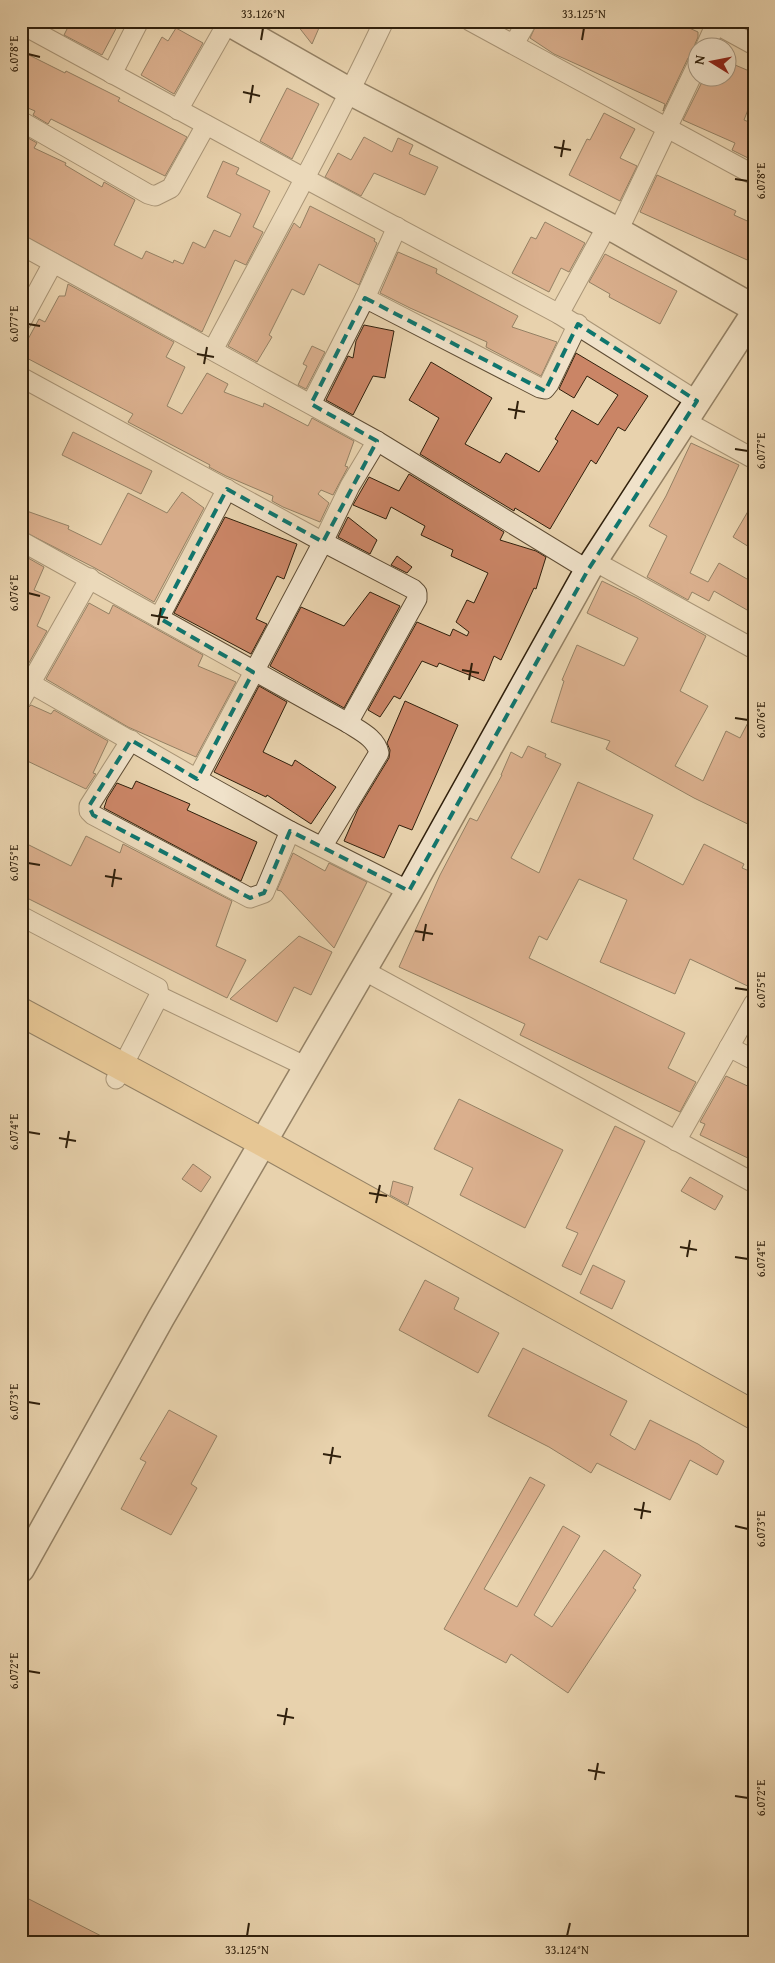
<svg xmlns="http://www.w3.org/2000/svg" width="775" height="1963" font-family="'Gentium Book Plus',serif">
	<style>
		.building { fill: #ca8566; stroke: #30200c }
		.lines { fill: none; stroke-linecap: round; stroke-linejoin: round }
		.street-casing { stroke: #5e4c34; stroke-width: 21 }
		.secondary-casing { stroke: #30200c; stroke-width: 29 }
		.primary-casing { stroke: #30200c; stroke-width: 30 }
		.street { stroke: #f0e2ca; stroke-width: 19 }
		.secondary { stroke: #f0e2ca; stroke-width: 26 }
		.primary { stroke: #e4b976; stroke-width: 28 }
		.marked { fill: none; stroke: #0f766e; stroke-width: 4; stroke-dasharray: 10 6; stroke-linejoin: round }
		.ticks { fill: none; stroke: #30200c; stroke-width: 2 }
		.neatline { fill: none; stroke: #30200c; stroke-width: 2 }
		.ticks-label { font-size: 12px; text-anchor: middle; fill: #30200c }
	</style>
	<rect width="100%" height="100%" fill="#e8d2ad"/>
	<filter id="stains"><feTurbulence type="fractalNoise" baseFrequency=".004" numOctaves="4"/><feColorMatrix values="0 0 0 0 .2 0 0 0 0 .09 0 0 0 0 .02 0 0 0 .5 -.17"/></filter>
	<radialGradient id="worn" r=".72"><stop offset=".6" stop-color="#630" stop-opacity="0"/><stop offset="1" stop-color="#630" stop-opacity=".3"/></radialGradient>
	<g class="building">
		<path d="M71,21h49l-18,34 -38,-20z"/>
		<path d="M294,21h28l-10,23z"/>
		<path d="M538,21h136l24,11v5l-3,7v8l-7,6 -25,53 2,-7 -111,-50 -24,-16z"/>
		<path d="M734,21h20v10l-1,1z"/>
		<path d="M176,28l27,15 -29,51 -33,-19 21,-38 6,4z"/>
		<path d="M21,51l44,22 1,-2 54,27 -2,3 69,36 -22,39 -114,-57 -3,5 -15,-9 2,-4 -14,-6z"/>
		<path d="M728,62l26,11v21l-10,26 10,4v37l-22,-11 3,-7 -52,-23 21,-42h24z"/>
		<path d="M287,88l32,16 -27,55 -32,-18z"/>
		<path d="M604,113l31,16 -15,29 17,8 -17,35 -51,-26 18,-36 3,1z"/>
		<path d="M21,134l16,9 -3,5 32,15 -1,2 37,22 2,-5 31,18 -21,45 28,14 4,-8 27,12 1,-3 9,4 10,-22 12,6 9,-18 16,7 11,-23 -34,-17 16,-36 16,7 -3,6 34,17 -17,36 10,5 -17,33 -11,-5 -33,72 -181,-98z"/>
		<path d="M364,137l28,15 6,-14 15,7 -4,9 29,13 -13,28 -51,-22 -13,23 -36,-19 13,-24 13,7z"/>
		<path d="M657,175l79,36 -2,4 20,9v39l-114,-51z"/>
		<path d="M310,206l65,33 -1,2 3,2 -18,42 -40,-21 -15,31 -12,-6 -23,46 3,2 -15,25 -29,-16 66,-123 6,5z"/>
		<path d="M545,222l40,21 -16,29 -8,-4 -12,24 -37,-19 19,-36 5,2z"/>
		<path d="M398,252l39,17 -1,4 82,43 -6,11 45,15 -16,34 -55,-29 1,-5 -77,-34 -30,-15z"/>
		<path d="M605,254l72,37 -17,33 -51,-27 1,-3 -21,-12z"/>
		<path d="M68,284l106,58 -8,15 19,10 -18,39 15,8 25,-41 21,11 -4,8 39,15 1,-4 44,23 4,-8 42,23 -9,25 3,1 -15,28 -12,-5 -3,4 11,9 -9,19 -37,-15 -11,-6 1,-5 -47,-20 -17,-9 1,-2 -82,-43 5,-8 -112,-59v-3l18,-33 6,3 14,-26h6z"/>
		<path d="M364,325l30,6 -9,47 -12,-2 -20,39 -27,-15 22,-44 5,2 3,-17z"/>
		<path d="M312,346l13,6 -19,37 -8,-4 9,-19 -4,-2z"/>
		<path d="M576,353l72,43 -23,35 -7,-4 -22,37 -5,-4 -41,69 -35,-21 -1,3 -94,-57 19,-36 -30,-18 22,-38 61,36 -27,46 35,19 6,-10 33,19 19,-31 -3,-2 17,-29 26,15 20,-30 -31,-19 -13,22 -15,-9z"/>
		<path d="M73,432l79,39 -11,23 -79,-39z"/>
		<path d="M691,443l48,22 -49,108 18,9 11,-19 35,20v31l-40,-23 -5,10 -17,-9 -4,8 -41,-23 20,-41 -18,-10 17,-30z"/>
		<path d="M409,474l95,58 -4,8 36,11 10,6 -10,32 -2,-1 -33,72 -7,-4 -10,25 -45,-18 -2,4 -15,-6 -22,38 -6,-3 -14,21 -12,-7 49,-88 33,14 3,-7 14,7 2,-4 -13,-10 11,-22 7,3 14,-30 -37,-17 2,-6 -32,-15 4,-9 -34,-19 -5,12 -33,-14 16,-28 30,14z"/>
		<path d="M182,492l22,16 -50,94 -59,-34 -74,-38v-21l48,17 -1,3 33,16 27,-52 39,20z"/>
		<path d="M754,501v49l-21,-13z"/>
		<path d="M225,517l72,27 -13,35 -7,-3 -21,43 11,5 -16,30 -77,-41z"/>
		<path d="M348,517l29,23 -7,14 -32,-17z"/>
		<path d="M21,554l23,13 -10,23 16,7 -13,29 10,5 -21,37 -5,-2z"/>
		<path d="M397,556l15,11 -5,6 -16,-8z"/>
		<path d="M602,581l35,17 69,38 -26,55 28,15 -33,60 28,15 23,-50 14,7 14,-27v116l-60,-29 -88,-49 4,-8 -59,-19 13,-41 -2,-1 15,-35 47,21 14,-28 -51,-25z"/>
		<path d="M370,592l30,14 -56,102 -74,-42 31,-59 43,19z"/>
		<path d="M89,603l20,11 4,-9 90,50 -5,11 38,16 -40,75 -68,-30 -82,-48z"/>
		<path d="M259,686l28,16 -24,50 29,14 3,-6 41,27 -25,37 -44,-29 -1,2 -52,-25z"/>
		<path d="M405,701l53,24 -46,105 -13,-5 -15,33 -40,-17 14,-32 31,-51 1,-8 -3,-7z"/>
		<path d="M31,705l20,9 3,-4 54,31 -15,32 3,1 -10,15 -65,-31v-47l6,-2z"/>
		<path d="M528,746l18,8 -1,3 16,7 -50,94 28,15 39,-91 75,33 -20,44 50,26 21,-41 40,20 -2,4 12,5v116l-64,-30 -15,35 -75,-32 27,-62 -48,-21 -32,61 -8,-4 -10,22 156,75 -17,35 28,14 -16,30 -160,-77 5,-11 -126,-57 41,-92 30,-57 7,3 25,-46h-1l10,-23 11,6z"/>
		<path d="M136,781l54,23 -3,6 70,32 -16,39 -137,-73 3,-9 10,-16 15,6z"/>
		<path d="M86,836l34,17 3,-9 109,57 -16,45 30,14 -19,38 -206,-103v-54l50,25z"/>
		<path d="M293,853l32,18 4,-8 38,19 -33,66 -53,-57 -4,-1z"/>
		<path d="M299,936l33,16 -21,43 -17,-8 -17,35 -47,-23z"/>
		<path d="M726,1076l28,13v72l-54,-26 5,-11 -5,-2z"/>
		<path d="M459,1099l104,51 -38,78 -65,-33 13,-27 -39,-19z"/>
		<path d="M615,1126l30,15 -64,134 -19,-9 16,-33 -12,-5z"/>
		<path d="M193,1164l18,13 -10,15 -19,-13z"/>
		<path d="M690,1177l33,19 -8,14 -34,-19z"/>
		<path d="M393,1181l20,6 -5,18 -18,-10z"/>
		<path d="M593,1265l32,16 -13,28 -32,-16z"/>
		<path d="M425,1280l34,18 -5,11 45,24 -21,40 -79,-43z"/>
		<path d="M523,1348l104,53 -17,34 25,15 15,-30 48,24 26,17 -7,14 -27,-15 -20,40 -73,-37 -6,10 -42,-26 -61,-31z"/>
		<path d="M169,1410l48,26 -26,48 6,4 -26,47 -50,-26 25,-47 -6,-3z"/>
		<path d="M530,1477l15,8 -61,104 33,18 46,-81 17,10 -46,79 18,12 52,-77 37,25 -8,13 3,2 -68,103 -57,-39 -5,9 -62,-34z"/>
		<path d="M21,1895l92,47h-92z"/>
	</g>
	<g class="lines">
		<g class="street-casing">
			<g id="street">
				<path d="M470,21l284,154"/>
				<path d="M710,21l44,24"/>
				<path d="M21,24l285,155 253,135 138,87"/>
				<path d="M514,44l13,-23"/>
				<path d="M705,48l12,-27"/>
				<path d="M112,74l27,-53"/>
				<path d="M178,110l50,-88"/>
				<path d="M21,121l127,73 7,2 16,-8 35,-63"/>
				<path d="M618,231l80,-168"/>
				<path d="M21,245l356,196 211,129"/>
				<path d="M365,298l32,-71"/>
				<path d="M559,314l48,-88"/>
				<path d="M21,322l32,-59"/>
				<path d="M213,350c58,-109 118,-217 171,-329"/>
				<path d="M21,377l302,165 90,47 4,4v6l-69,124"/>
				<path d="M311,404l54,-106 175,90 5,1 4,-5 29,-60"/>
				<path d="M685,421l69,38"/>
				<path d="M21,541l327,182c12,8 28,15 31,30l-57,94"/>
				<path d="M594,561l160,88"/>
				<path d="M159,618l68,-129"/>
				<path d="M21,678l176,101 93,52 119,60"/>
				<path d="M21,700l69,-122"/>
				<path d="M131,740l-42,66v5l4,4 157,83 14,-5 26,-62"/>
				<path d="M197,779l126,-237 27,-56 27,-45"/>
				<path d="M21,916l137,72 1,8 -43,83"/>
				<path d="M363,970l391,213"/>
				<path d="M159,996l148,71"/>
				<path d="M729,1047l25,13"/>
				<path d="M676,1141l78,-138"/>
			</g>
		</g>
		<g class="secondary-casing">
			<g id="secondary">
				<path d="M226,21l125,71 267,139 136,77"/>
				<path d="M21,1569l140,-251 248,-427 179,-321 166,-256"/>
			</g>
		</g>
		<g class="primary-casing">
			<path id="primary" d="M21,1012l243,131 490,272"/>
		</g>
		<use href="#street" class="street"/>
		<use href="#secondary" class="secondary"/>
		<use href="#primary" class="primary"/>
	</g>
	<path d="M0 0H775V1963H0ZM365,298l180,93 33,-67 119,77 -109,169 -179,321 -119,-60 -26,62 -14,5 -157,-83 -4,-9 42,-66 66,39 56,-107 -94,-54 68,-129 96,53 54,-101 -66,-37z" fill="#e8d2ad" fill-opacity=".55" fill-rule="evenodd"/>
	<path class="marked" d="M365,298l180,93 33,-67 119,77 -109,169 -179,321 -119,-60 -26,62 -14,5 -157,-83 -4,-9 42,-66 66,39 56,-107 -94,-54 68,-129 96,53 54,-101 -66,-37z"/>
	<path class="ticks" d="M261,40l2,-12M582,40l2,-12M28,54l12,3M243,92l17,4M250,103l3,-18M554,147l17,3M561,157l3,-17M735,179l13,2M28,324l12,2M197,354l17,3M204,364l3,-17M508,409l17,3M515,419l3,-18M735,449l13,2M28,593l12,3M151,615l17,3M158,625l3,-17M462,670l17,3M469,680l3,-17M735,718l13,2M28,863l12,2M105,876l17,3M112,887l3,-18M415,931l18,3M423,941l3,-17M735,988l13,2M28,1132l12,2M59,1138l17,3M66,1148l3,-17M369,1193l18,3M376,1203l4,-18M680,1247l17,3M687,1257l3,-17M735,1257l13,2M28,1402l12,2M323,1454l18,3M330,1464l3,-17M634,1509l17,3M641,1519l3,-17M735,1526l13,3M28,1671l12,2M277,1715l17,3M284,1725l3,-17M588,1770l17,3M595,1780l3,-17M735,1796l13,2M247,1936l2,-13M567,1936l3,-13"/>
	<rect width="775" height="1963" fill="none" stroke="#e8d2ad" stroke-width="55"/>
	<g transform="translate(712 62) rotate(280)"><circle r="24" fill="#f0e2ca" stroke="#a3947e"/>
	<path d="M0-4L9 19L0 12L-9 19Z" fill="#8f2418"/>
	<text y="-8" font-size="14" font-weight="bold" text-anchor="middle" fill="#30200c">N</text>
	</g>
	<rect x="28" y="28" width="720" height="1908" class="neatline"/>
	<g class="ticks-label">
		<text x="263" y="18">33.126°N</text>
		<text x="584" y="18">33.125°N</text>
		<text transform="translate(14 54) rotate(-90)" y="4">6.078°E</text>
		<text transform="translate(761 181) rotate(-90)" y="4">6.078°E</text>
		<text transform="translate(14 324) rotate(-90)" y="4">6.077°E</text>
		<text transform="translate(761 451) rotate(-90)" y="4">6.077°E</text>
		<text transform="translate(14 593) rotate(-90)" y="4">6.076°E</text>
		<text transform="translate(761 720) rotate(-90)" y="4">6.076°E</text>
		<text transform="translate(14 863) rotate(-90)" y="4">6.075°E</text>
		<text transform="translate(761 990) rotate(-90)" y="4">6.075°E</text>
		<text transform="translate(14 1132) rotate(-90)" y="4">6.074°E</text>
		<text transform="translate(761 1259) rotate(-90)" y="4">6.074°E</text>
		<text transform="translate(14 1402) rotate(-90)" y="4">6.073°E</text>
		<text transform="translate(761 1529) rotate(-90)" y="4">6.073°E</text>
		<text transform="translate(14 1671) rotate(-90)" y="4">6.072°E</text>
		<text transform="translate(761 1798) rotate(-90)" y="4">6.072°E</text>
		<text x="247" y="1954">33.125°N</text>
		<text x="567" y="1954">33.124°N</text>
	</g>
	<rect width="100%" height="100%" filter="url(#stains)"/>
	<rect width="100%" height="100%" fill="url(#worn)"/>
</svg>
